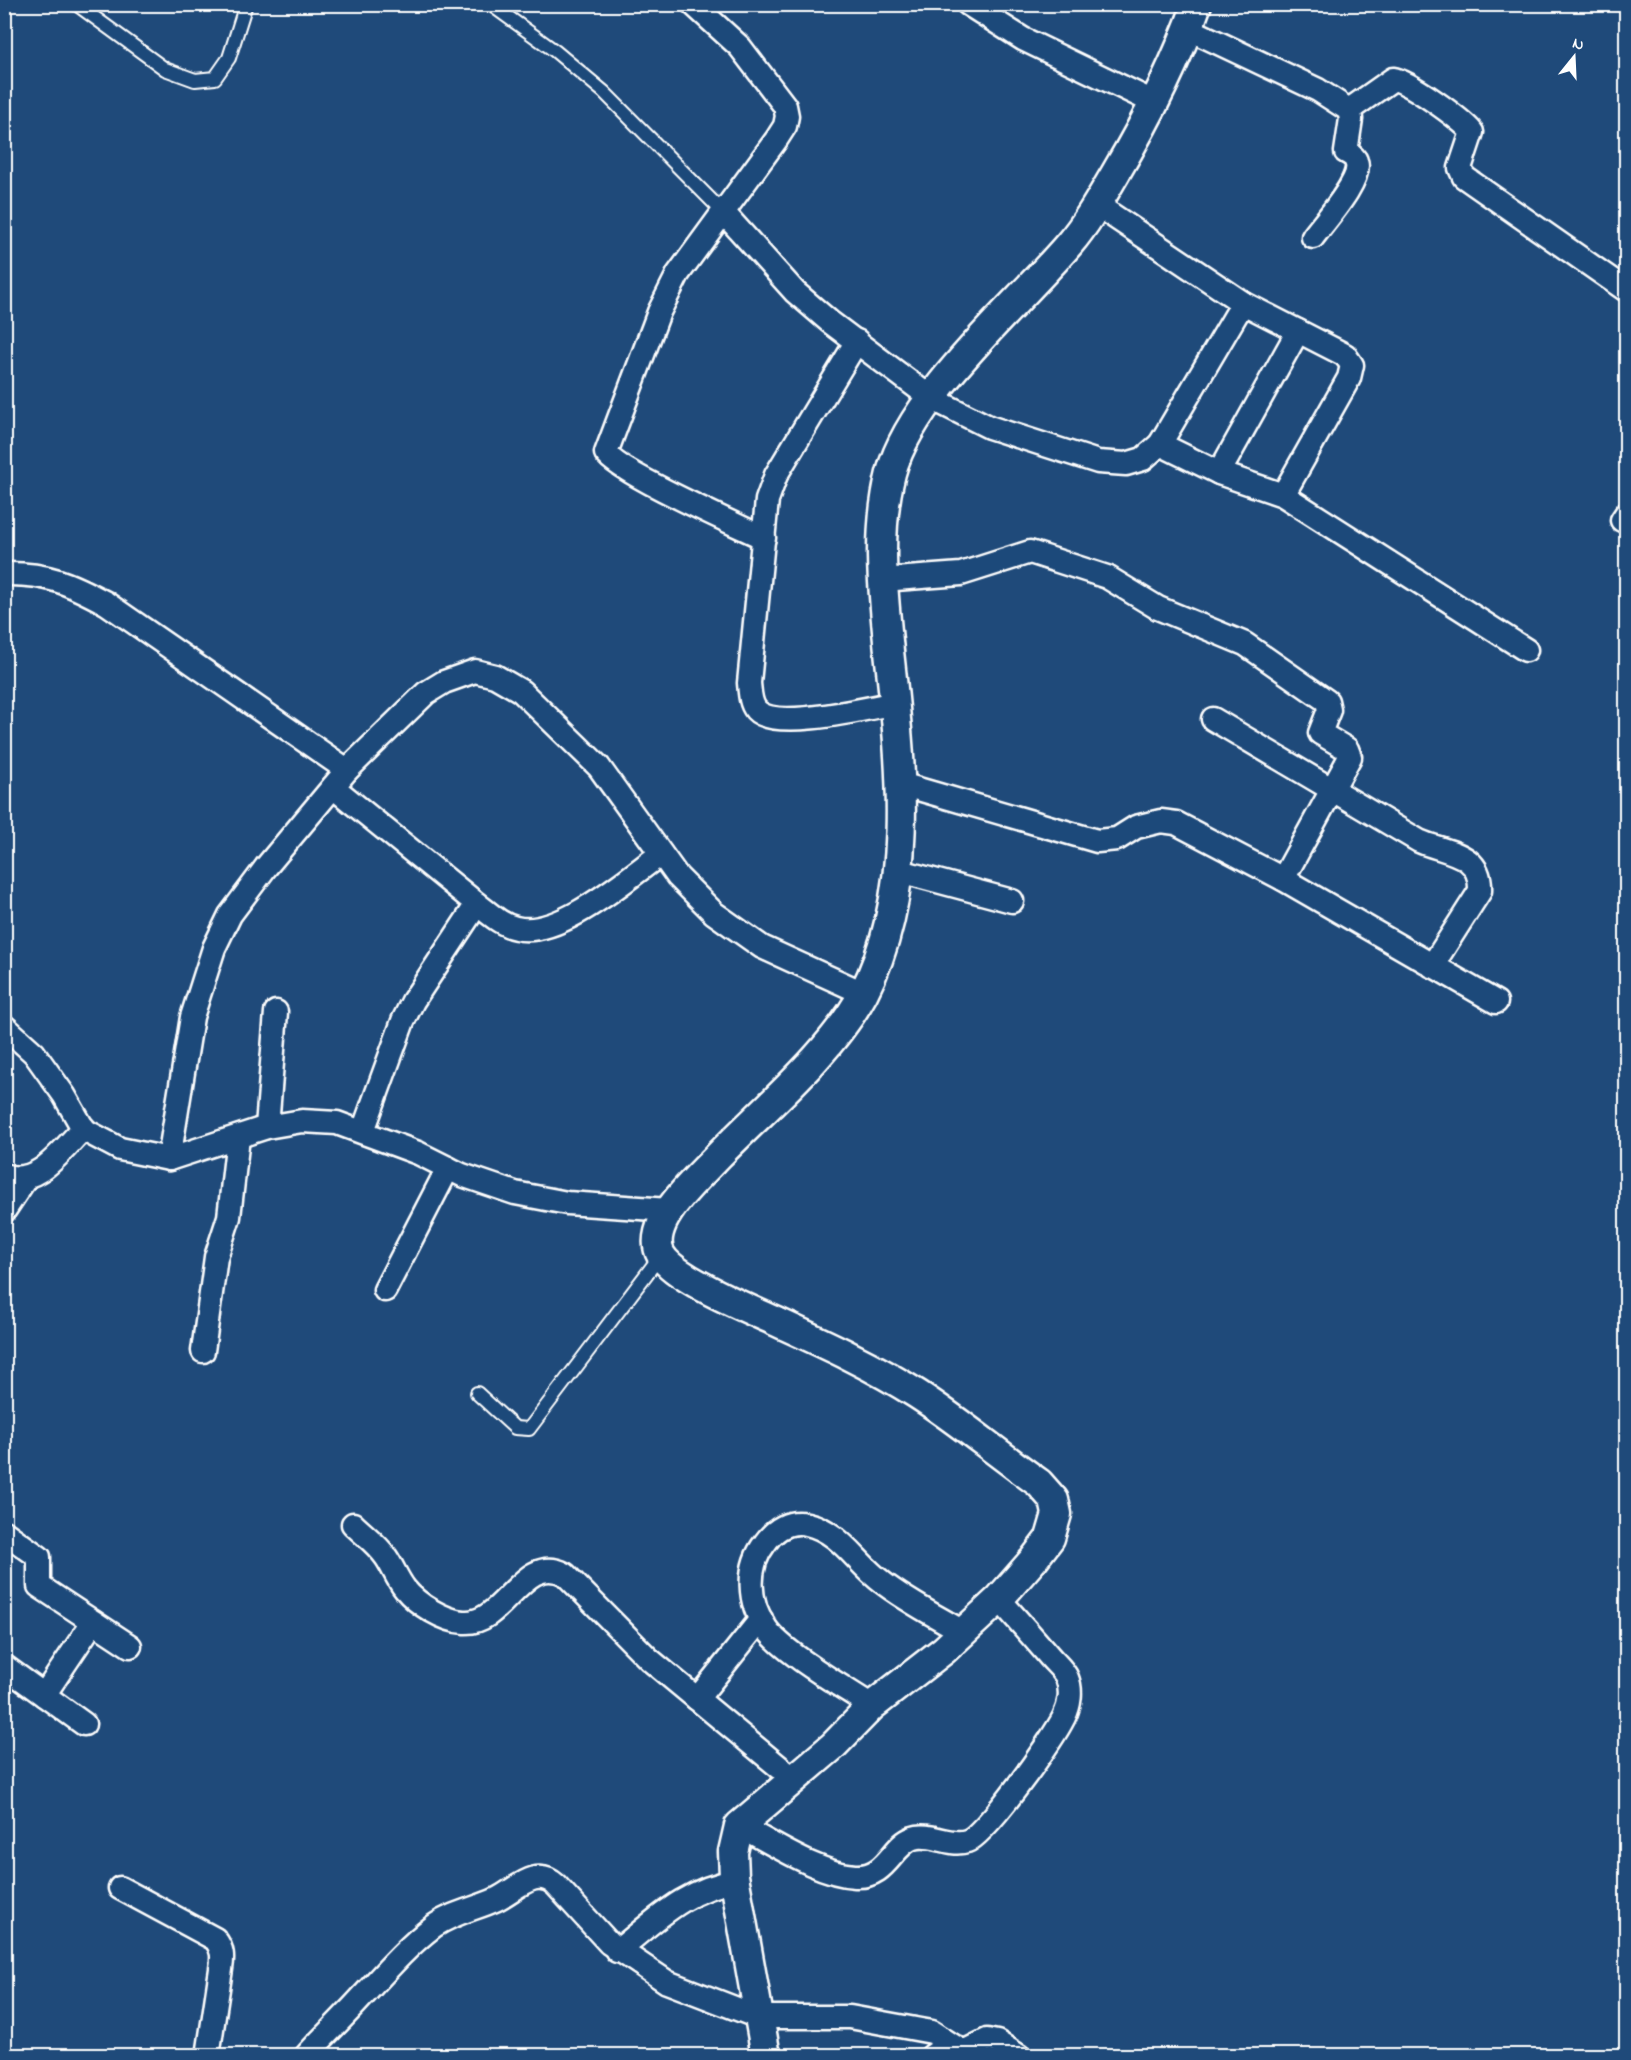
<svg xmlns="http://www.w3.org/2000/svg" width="1631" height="2060" font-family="'Indie Flower',sans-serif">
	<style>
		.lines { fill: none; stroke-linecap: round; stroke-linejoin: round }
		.service-casing { stroke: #fff; stroke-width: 16 }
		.minor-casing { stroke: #fff; stroke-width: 27 }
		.tertiary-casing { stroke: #fff; stroke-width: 33 }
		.service { stroke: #1f4a7a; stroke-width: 12 }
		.minor { stroke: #1f4a7a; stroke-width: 22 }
		.tertiary { stroke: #1f4a7a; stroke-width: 28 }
	</style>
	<rect width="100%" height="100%" fill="#1f4a7a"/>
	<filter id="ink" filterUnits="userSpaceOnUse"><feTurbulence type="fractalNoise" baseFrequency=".0167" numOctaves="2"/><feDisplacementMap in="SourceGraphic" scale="12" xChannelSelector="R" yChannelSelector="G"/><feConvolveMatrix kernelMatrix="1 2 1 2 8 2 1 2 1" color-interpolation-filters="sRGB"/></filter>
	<g filter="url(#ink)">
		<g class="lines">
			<g class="service-casing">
				<g id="service">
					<path d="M76,4l89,65 30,11 20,-2 14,-20 17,-54"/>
					<path d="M490,4l65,47 49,41 119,120"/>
					<path d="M477,1393l38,35 14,1 132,-174"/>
				</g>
			</g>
			<g class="minor-casing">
				<g id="minor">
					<path d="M693,4l47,43 45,59 2,10 -2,10 -9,14 -98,134 -19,38 -53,141c11,19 131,72 158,85"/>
					<path d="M968,4l55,35 132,64"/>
					<path d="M1189,29l129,61 31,20 2,9 -5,33c4,2 9,5 10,9 8,17 -32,61 -43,76"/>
					<path d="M1349,110l44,-31c16,2 68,40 79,53l-12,36 4,9 162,113"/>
					<path d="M1097,205l146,98 102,52 7,10 -3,13 -66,117"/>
					<path d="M723,212l72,80 35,30 101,76 58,29 109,35 28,2 17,-5 17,-15 83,-141"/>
					<path d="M857,341l-81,134 -9,25 -18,183c1,9 1,20 7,27 19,21 113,-2 139,-7"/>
					<path d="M1160,444l59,29 64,22 243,155"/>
					<path d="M1219,473l79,-142"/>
					<path d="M1622,520l4,-6"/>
					<path d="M4,574c43,-1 65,9 102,29l241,167"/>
					<path d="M882,580l79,-6 69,-22 77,25 51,31 87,36 82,57 2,9 -9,23 27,16 3,8 -67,122"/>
					<path d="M1213,719l206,122c27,12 63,11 61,50l-48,75"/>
					<path d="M901,784l196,57 20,-2 19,-12 25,-6 15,2 107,56 213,123"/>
					<path d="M333,787l144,117c12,9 24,21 39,24 43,11 111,-50 145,-74"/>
					<path d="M896,870l116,31"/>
					<path d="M4,1026l30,27 30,42 20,35 36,19 49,10 98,-32 35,-6 35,2 81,30 44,22 53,18 52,10 102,7"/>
					<path d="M267,1127l9,-115"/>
					<path d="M363,1131l40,-110 10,-20 64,-97"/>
					<path d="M169,1159l23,-142 22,-69 16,-33 36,-48 81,-97 79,-77 18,-11 31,-11 20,5 26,15 78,76 79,110 36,36 48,34 101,46"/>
					<path d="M4,1175c34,13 58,-26 80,-47"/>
					<path d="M4,1211l22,-33"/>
					<path d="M385,1290l63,-122"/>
					<path d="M203,1351l13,-94 13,-40 9,-80"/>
					<path d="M353,1524c11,11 24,20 33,33 7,10 11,22 19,32 12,15 39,32 59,33 41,3 58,-70 101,-48l84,85 146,121"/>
					<path d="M4,1532l35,25v29l91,60"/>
					<path d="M4,1666l80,58"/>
					<path d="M44,1695l49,-73"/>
					<path d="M697,1699l64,-80"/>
					<path d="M872,1706c-27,-18 -90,-54 -106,-78 -18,-25 -20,-61 -1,-85 10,-14 24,-23 42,-19 33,7 49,39 75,58 24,19 54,34 81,50"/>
					<path d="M739,1826c34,17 79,48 116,50 32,2 36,-30 58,-38 18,-6 36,9 54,3 19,-6 86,-102 97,-124 6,-12 8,-27 3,-39 -3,-8 -12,-15 -17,-21 -17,-20 -34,-39 -51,-58"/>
					<path d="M120,1888l95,51c8,10 8,18 6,30l-13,87"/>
					<path d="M617,1951c38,-30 68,-62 118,-70"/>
					<path d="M306,2056c13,-15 28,-29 41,-43 28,-29 55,-63 87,-87 20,-14 42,-17 63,-27 20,-10 39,-33 59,-14l53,58 58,39 91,35h92l82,15 31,20 24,-12 10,2 22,14"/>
					<path d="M932,2056l17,-12"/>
				</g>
			</g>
			<g class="tertiary-casing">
				<path id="tertiary" d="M766,2056l-32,-180 -1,-24 6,-26 94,-80 39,-40 72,-56 55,-51 35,-40 16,-21 7,-24 -3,-14 -15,-17c-41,-29 -80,-62 -122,-89 -45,-29 -94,-51 -142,-73 -26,-12 -100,-42 -114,-66 -8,-14 0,-32 8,-44 14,-21 33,-38 50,-56 46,-47 113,-103 144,-161 54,-104 38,-232 26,-343 -6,-60 -13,-119 2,-178 20,-77 125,-167 178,-229 18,-21 32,-46 46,-70 32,-54 61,-110 82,-170"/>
			</g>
			<use href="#service" class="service"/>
			<use href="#minor" class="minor"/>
			<use href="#tertiary" class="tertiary"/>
		</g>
	</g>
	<rect width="1631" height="2060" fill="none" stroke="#1f4a7a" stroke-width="24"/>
	<rect x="12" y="12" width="1607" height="2036" fill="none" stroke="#fff" stroke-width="2" filter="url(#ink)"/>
	<g transform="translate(1574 57) rotate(18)" stroke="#1f4a7a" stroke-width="4.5" paint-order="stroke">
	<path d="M0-4.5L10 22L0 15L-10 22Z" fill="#ffffff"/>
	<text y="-9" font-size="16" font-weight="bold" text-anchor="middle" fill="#ffffff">N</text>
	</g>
</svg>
